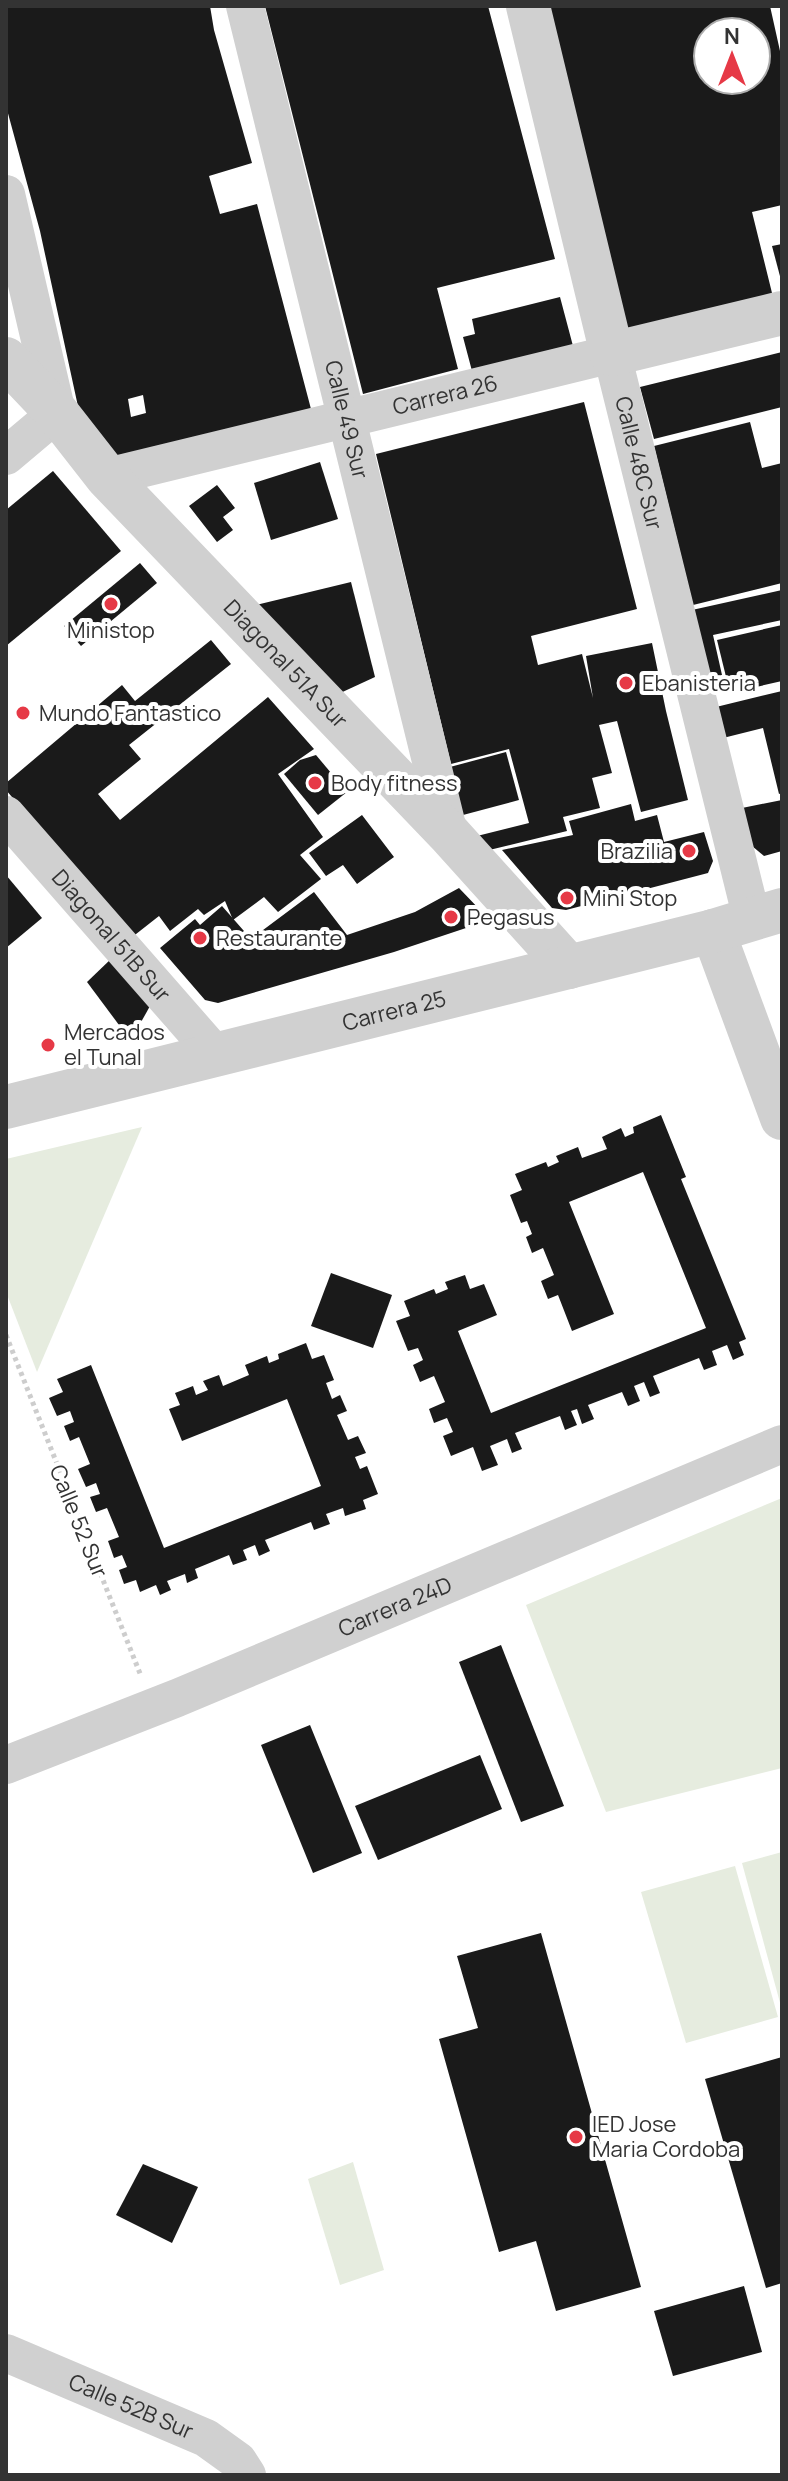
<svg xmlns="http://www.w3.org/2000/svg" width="788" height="2481" font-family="Manrope,sans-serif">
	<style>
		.green { fill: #e6ecdf }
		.building { fill: #1a1a1a; fill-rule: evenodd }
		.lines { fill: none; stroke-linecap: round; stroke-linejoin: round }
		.path { stroke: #cdcdcd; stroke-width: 5; stroke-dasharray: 4 4; stroke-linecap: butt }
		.minor { stroke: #d0d0d0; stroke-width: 38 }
		.tertiary { stroke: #d0d0d0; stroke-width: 44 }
		.poi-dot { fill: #e63946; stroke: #fff; stroke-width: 3 }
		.labels { text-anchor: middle; stroke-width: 8; stroke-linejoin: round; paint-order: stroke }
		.street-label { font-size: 22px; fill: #333; stroke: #fff }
		.poi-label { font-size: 22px; fill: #333; stroke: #fff; text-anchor: start }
	</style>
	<rect width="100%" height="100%" fill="#fff"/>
	<g class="green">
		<path d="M142,1127l-105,245 -31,-80v-133z"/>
		<path d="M782,1498v270l-176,44 -80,-207z"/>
		<path d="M782,1852v158l-40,-147z"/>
		<path d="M735,1866l43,151 -92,26 -45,-151z"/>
		<path d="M353,2162l31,108 -44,15 -32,-106z"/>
	</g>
	<g class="building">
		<path d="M6,6h204l4,24 38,133 -43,13 11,38 37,-10 54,205 -200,62 -32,-60 -39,-180 -34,-125zM143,395l3,18 -15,4 -3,-18z"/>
		<path d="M265,6h223l67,253 -118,29 21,81 -95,25z"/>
		<path d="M544,6h226l12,54v145l-30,7 22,89 -151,37zM708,32h48v48h-48z"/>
		<path d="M782,244v36h-1l-9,-34z"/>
		<path d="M560,297l13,49 -101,25 -9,-34 12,-3 -3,-15z"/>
		<path d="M782,352v55l-128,32 -14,-52z"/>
		<path d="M584,402l53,207 -106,27 7,29 44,-11 11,44 -7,-42 66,-13 14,68 22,89 -47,12 -24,-91 -18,4 13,48 -20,5 8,30 -37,9 4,14 -86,21 -4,-16 52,-13 -20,-74 -58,15 -75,-310z"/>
		<path d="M750,422l12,46 20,-5v120l-89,22 -39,-159z"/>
		<path d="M320,462l18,57 -67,21 -17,-57z"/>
		<path d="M53,471l68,80 -115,95v-136z"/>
		<path d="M217,485l18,23 -12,9 10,13 -16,12 -28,-36z"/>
		<path d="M140,563l17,20 -76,63 -17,-20z"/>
		<path d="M351,582l24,95 -39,18 -80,-90z"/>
		<path d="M782,590v30l-69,15 9,40 -15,3 -15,-68z"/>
		<path d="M782,625v56l-52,12 -13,-53z"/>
		<path d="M211,640l20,24 -102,81 12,14 -43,35 22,26 148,-123 46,52 -36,25 45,63 -23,18 21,24 -43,33 -14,-15 -31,23 -8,-19 -21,14 -6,-6 -28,22 -11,-15 -28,22 -125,-148v-7l116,-98 13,16z"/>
		<path d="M782,691v102l-3,1 -16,-66 -40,10 -7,-31z"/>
		<path d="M506,752l13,48 -56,15 -13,-48z"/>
		<path d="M316,755l31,37 -29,23 -34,-41 16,-14z"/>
		<path d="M782,800v51l-18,5 -12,-10 -10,-38z"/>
		<path d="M631,804l4,17 22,-6 7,27 40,-10 9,29 -5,12 -142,37 -14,-2 -50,-58 71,-15 -4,-14z"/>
		<path d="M362,815l32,42 -37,27 -14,-19 -17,11 -17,-23z"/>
		<path d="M6,875l36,43 -36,30z"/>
		<path d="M459,888l23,24 -1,11 -87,29 -176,51 -13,-3 -45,-52 35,-29 5,6 22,-19 29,33 63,-47 33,43 68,-23z"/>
		<path d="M112,958l38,48 -10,18 -18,5 -35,-47z"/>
		<path d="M661,1115l25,62 -5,2 65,160 -7,3 5,13 -11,5 -6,-15 -15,6 5,14 -13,5 -5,-12 -46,18 7,17 -10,4 -6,-15 -10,4 6,15 -12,5 -6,-14 -34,13 6,14 -12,5 -5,-15 -6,2 6,14 -12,5 -5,-14 -45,17 7,16 -10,4 -5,-14 -17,7 8,19 -16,6 -9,-24 -22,9 -8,-20 10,-4 -6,-14 -13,5 -5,-14 16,-7 -11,-26 -14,6 -7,-17 10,-5 -5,-12 -10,3 -12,-30 14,-5 -6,-15 30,-12 2,5 12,-5 -3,-7 20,-7 5,14 14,-5 13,31 -39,16 33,82 215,-85 -63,-156 -74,30 45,112 -42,17 -14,-36 -10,4 -7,-18 13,-6 -11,-27 -11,5 -6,-16 6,-3 -5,-13 -6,2 -11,-28 12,-5 -7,-16 31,-12 2,5 11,-5 -3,-6 22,-9 4,11 25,-9 -5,-12 19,-9 4,9 9,-4 -1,-6z"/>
		<path d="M331,1273l61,22 -19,53 -62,-22z"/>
		<path d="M306,1343l6,16 12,-4 10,25 -8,3 6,16 8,-4 7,16 -10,4 11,25 10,-4 8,17 -11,4 5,12 7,-3 11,28 -15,6 3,9 -21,7 -2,-8 -17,6 4,10 -16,6 -3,-8 -46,18 5,11 -11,5 -4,-11 -12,5 4,10 -14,5 -4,-10 -34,14 3,9 -11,5 -2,-9 -18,7 4,9 -11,5 -4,-10 -16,7 -4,-12 -12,4 -5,-14 8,-3 -5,-12 -8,3 -6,-17 11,-4 -12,-29 -11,4 -6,-15 10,-3 -4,-11 -10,4 -8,-18 12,-5 -11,-27 -9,4 -6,-15 10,-4 -4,-11 -13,5 -8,-18 14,-6 -6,-13 34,-14 73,183 157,-62 -34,-87 -105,42 -13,-32 11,-4 -5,-12 18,-7 3,9 12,-5 -5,-9 16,-6 4,11 26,-11 -4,-10 22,-9 2,7 10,-4 -1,-5z"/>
		<path d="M501,1645l63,161 -43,16 -62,-160z"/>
		<path d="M310,1725l52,128 -49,20 -52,-128z"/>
		<path d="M480,1755l22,54 -124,51 -23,-54z"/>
		<path d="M541,1933l100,354 -85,24 -20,-70 -37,11 -60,-213 39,-11 -21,-72z"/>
		<path d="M782,2057v226l-16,5 -61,-209z"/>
		<path d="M143,2164l55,23 -26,56 -56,-28z"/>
		<path d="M744,2286l18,66 -89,24 -19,-65z"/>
	</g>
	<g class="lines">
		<path class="path" d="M6,1335l135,341"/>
		<g class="minor">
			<path id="s1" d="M245,6l204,828"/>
			<path d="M6,194l51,219 -51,43"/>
			<path id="s2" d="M107,477l505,-123 140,565"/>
			<path id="s3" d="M6,815l210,240"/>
			<path id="s4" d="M6,1765l171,-67 605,-254"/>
			<path id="s5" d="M6,2353l200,85 32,23 9,14"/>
		</g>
		<g class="tertiary">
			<path d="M528,6l84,348 170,-41"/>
			<path id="s6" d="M6,359l51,54 50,64 342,357 120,133"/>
			<path d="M713,931l69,187"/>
			<path id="s7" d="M6,1107l707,-176 69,-21"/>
		</g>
	</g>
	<g class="poi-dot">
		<circle cx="111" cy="604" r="8"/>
		<circle cx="626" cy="683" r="8"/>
		<circle cx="23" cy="713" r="8"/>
		<circle cx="315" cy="783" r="8"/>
		<circle cx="689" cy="851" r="8"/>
		<circle cx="567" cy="898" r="8"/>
		<circle cx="451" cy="917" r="8"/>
		<circle cx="200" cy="938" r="8"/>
		<circle cx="48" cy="1045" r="8"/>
		<circle cx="576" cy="2137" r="8"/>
	</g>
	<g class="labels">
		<g class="street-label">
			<text dy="8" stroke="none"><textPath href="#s2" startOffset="348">Carrera 26</textPath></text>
			<text dy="8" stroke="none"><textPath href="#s1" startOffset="426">Calle 49 Sur</textPath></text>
			<text dy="8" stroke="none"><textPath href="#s2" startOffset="632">Calle 48C Sur</textPath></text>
			<text dy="8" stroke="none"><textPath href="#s6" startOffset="414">Diagonal 51A Sur</textPath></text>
			<text dy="8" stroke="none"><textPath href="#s3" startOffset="160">Diagonal 51B Sur</textPath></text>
			<text dy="8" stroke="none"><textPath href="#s7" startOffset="400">Carrera 25</textPath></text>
			<text transform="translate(79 1521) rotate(68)" y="8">Calle 52 Sur</text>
			<text dy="8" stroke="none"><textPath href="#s4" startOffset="420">Carrera 24D</textPath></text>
			<text dy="8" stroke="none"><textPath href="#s5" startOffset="136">Calle 52B Sur</textPath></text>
		</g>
		<g class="poi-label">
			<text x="111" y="638" text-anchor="middle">Ministop</text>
			<text x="642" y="691">Ebanisteria</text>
			<text x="39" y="721">Mundo Fantastico</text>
			<text x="331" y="791">Body fitness</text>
			<text x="673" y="859" text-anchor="end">Brazilia</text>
			<text x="583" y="906">Mini Stop</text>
			<text x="467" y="925">Pegasus</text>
			<text x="216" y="946">Restaurante</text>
			<text x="64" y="1040">Mercados<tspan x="64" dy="25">el Tunal</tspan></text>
			<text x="592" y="2132">IED Jose<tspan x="592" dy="25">Maria Cordoba</tspan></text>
		</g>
	</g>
	<rect width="788" height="2481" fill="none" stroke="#333333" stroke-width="16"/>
	<g transform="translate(732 56)"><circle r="38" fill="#ffffff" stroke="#adadad" stroke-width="2"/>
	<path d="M0-6L14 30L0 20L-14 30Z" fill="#e63946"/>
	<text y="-12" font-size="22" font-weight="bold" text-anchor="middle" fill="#333333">N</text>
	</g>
</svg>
